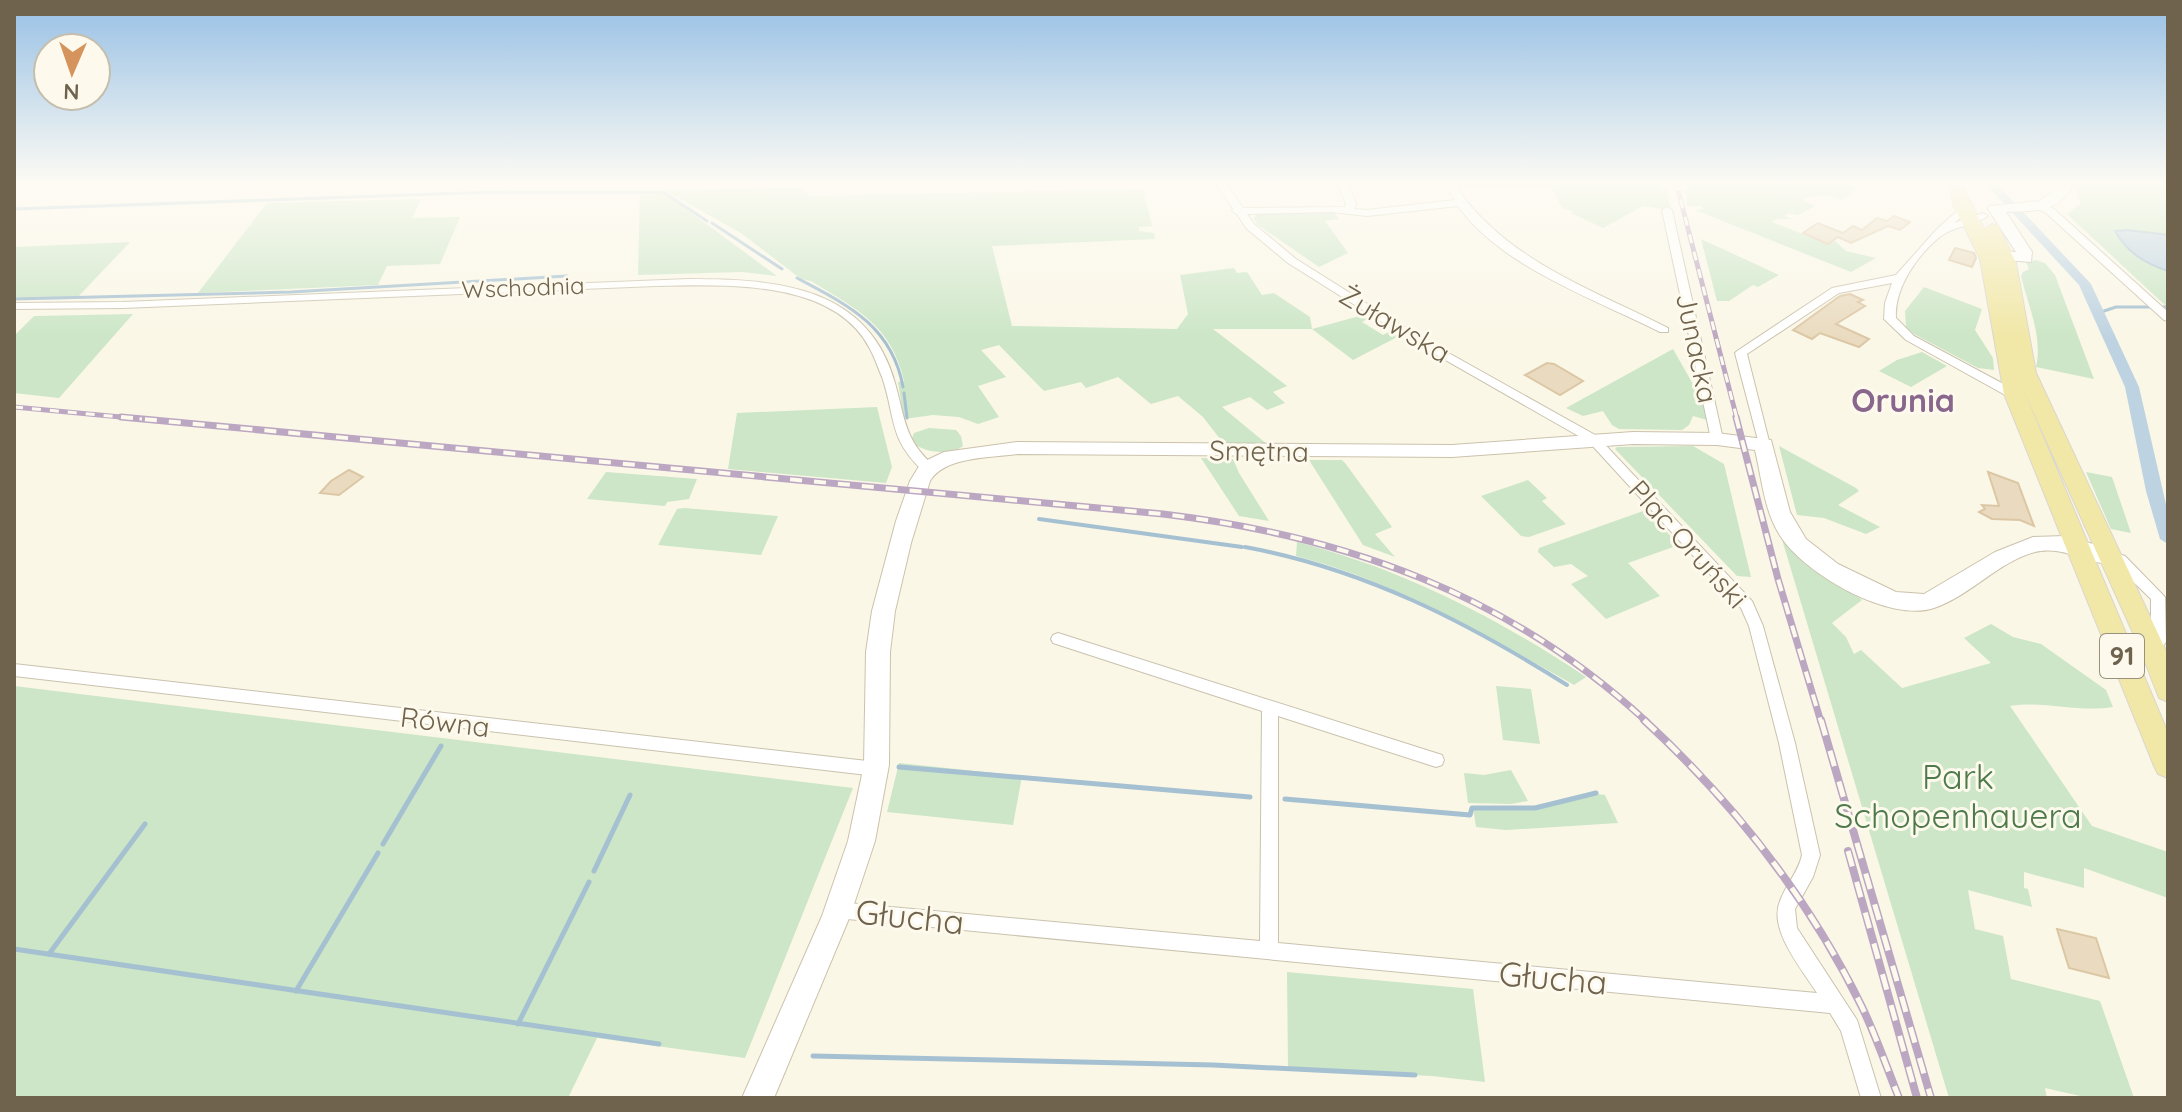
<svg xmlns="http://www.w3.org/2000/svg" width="2182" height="1112" font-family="Quicksand,sans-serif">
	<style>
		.green { fill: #cce6c7 }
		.water { fill: #bed3e1; stroke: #a5c0d1; stroke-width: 2 }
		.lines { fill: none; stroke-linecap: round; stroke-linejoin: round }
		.stream-far2 { stroke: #a5c0d1; stroke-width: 3 }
		.stream-far1 { stroke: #a5c0d1; stroke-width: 4 }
		.stream { stroke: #a5c0d1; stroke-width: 5 }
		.canal { fill: #bed3e1; fill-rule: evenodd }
		.building { fill: #eadbc0; stroke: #dcc7a4; stroke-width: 2 }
		.street-casing { stroke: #cac2ae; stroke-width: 2 }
		.secondary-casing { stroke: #ccc2ac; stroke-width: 2 }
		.primary-casing { stroke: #dad6d1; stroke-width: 2 }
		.street { fill: #fff; fill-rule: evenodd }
		.secondary { fill: #fff; fill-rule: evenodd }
		.primary { fill: #f1e7a7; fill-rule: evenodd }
		.rail-far2-casing { stroke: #bca7c2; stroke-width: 5 }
		.rail-far1-casing { stroke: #bca7c2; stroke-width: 7 }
		.rail-casing { stroke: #bca7c2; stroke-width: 8 }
		.rail-far2 { stroke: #fdfaed; stroke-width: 3; stroke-dasharray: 9; stroke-linecap: butt }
		.rail-far1 { stroke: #fdfaed; stroke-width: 4; stroke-dasharray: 12; stroke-linecap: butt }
		.rail { stroke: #fdfaed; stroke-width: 5; stroke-dasharray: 16; stroke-linecap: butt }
		.labels { text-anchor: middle; stroke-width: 6; stroke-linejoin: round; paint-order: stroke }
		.far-street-label { font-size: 24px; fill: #70634e; stroke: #fdfaed }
		.shield { fill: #fdfaed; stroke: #9a907e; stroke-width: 2 }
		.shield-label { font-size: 26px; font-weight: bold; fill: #70634e }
		.street-label { font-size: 28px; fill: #70634e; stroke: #fdfaed }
		.quarter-label { font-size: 32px; font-weight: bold; fill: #89668c; stroke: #fdfaed }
		.near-park-label { font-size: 34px; fill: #4e7a4b; stroke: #fdfaed }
		.near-street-label { font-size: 34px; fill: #70634e; stroke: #fdfaed }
	</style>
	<rect width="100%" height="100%" fill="#faf7e7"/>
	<g class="green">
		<path d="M1456,182h204l1,6 6,1 3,21 -27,-4 -40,22 -32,-15 2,-2 -10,-2 -12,-22h-93z"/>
		<path d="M1686,182h158l15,6 -17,12c-13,-5 -28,-6 -40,0l13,6 -17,9 -9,-2 -5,3 9,3h-17l-4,3 56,22 7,-3 11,10 30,7 -25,14 -156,-62 9,-1 -3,-3h-14l-1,-13 -4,-3h6z"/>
		<path d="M2072,182h96v126l-101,-94 14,-11z"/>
		<path d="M798,188l13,8 332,-7 9,37 -13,1v4l15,2 1,6 -163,7 20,80 165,3 11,-15 -8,-39 54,-7 3,5 10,-1 15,23 12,-2 36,24 2,12 51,-14 6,3 -7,4 21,13 10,-5 8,5 -48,25 -41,-31h-99l74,57 -14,6 12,11 -18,7 -17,-13 -28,10 46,38 -44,-1 -21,-27 -25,-21 -27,8 -33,-27 -32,11 -5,-6 -37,9 -45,-46 -18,5 25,27 -28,9 21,31 -21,7 -19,-7 -26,-2 -29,4 -6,-37 6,-1c-13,-57 -47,-71 -93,-100l-10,-2 -60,-46 -77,-43z"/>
		<path d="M640,192h23l114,84 -35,-4 -104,3z"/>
		<path d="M421,199l-9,19 48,-1 -20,47 -53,2 -9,19 -180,8 69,-90z"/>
		<path d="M1335,213l4,6 -14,2 23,32 -29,14 -61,-42 -5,-7 5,-4z"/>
		<path d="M1701,239l78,36 -21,12 -5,-2 -24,16h-12z"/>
		<path d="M130,242l-54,57 -62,-1v-51z"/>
		<path d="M2036,260l9,3 10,12 39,104 -58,-12c7,-31 -8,-61 -15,-91l2,-4 6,-3 -3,-7z"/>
		<path d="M1924,287l58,22 -7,21 18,28 1,12 -16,-2 -64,-34 -8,-7 -1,-16z"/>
		<path d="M133,314l-74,84 -45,-5v-57l20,-20z"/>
		<path d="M1673,349l21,37 10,2 6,33 -17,-5 -4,9 -7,5 -63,-1 -7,-4 -9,-14 -20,5 -17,-8z"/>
		<path d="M1922,352l25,14 -36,21 -32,-16 18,-11z"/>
		<path d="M877,407l15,60 -6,16 -158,-14 9,-56z"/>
		<path d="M929,428l27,2 5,6 2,10c-14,10 -40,7 -52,-5l3,-8z"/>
		<path d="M1693,446l31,18 27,113 -14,-1 -122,-127 2,-2z"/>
		<path d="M1779,446l77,42 3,3 -21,14 42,22 -14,7 -42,-16 -27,-3z"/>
		<path d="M1201,458l32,1 6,14 30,48 -30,-5z"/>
		<path d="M1309,460h33l3,3 47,64 -17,7 20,23 -32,-12z"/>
		<path d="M606,472l91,7 -8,20 -22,3 -2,4 -78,-7z"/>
		<path d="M2086,472l26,5 19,56 -20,-4z"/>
		<path d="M1528,480l19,18 -5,3 24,23 -37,13 -8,-1 -40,-40z"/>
		<path d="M684,508l94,8 -17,39 -103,-10 19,-36z"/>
		<path d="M1646,510l33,35 -51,18 32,33 -54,23 -35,-35 17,-8 -17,-12 -17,3 -16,-15 1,-4z"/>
		<path d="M1781,536l81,64 -30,23 14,14 8,17 7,-4 41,38 89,-25 -27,-25 27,-14 22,13 28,7 65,46 7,17c-35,6 -68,-7 -103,-1l82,120 76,26v46l-84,-30v20l-60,-16v16l4,1 4,18 -64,-17 7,39 28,7 8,43 89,22 34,97h-45l-44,-10 2,10h-98z"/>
		<path d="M1297,542c105,27 199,75 289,135l-12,8c-90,-51 -177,-103 -278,-129z"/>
		<path d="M14,686l839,102 -108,270 -148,-20 -29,60h-554z"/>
		<path d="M1496,686l35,3 9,55 -37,-4z"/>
		<path d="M899,763l123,13 -9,49 -126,-13z"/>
		<path d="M1511,770l17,31 -17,3 -43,-1 -4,-30 20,2z"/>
		<path d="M1598,794l7,1 13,28 -112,7 -30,-3 -3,-20 62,2z"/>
		<path d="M1287,972l186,17 12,93 -53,-6 -144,-7z"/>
	</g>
	<path class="water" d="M2127,230l41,5v36c-24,-8 -40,-18 -53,-40z"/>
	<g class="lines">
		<g class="stream-far2">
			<path d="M14,209l477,-17h172l44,29"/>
			<path d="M712,223l70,46"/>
			<path d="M797,278c51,27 95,48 106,109"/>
			<path d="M14,299l277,-7 276,-16"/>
			<path d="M2098,313l18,-6h52"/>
			<path d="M904,393l3,25"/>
		</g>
		<g class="stream-far1">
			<path d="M1039,519l203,28"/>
			<path d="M1245,547c119,22 220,74 322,138"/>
		</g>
		<g class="stream">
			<path d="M899,767l351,30"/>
			<path d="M1285,799l185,16 2,-7h63l61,-15"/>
			<path d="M383,844l58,-98"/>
			<path d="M594,871l36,-76"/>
			<path d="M14,949l645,95"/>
			<path d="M49,954l96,-130"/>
			<path d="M296,991l82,-138"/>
			<path d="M518,1024l71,-142"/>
			<path d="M813,1056l400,9 202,10"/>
		</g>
		<path class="canal" d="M1984,182h11l96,102 48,103 29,126v31l-8,-5 -14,-48 -21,-104 -46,-102z"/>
	</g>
	<g class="building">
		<path d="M1894,216l16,6 -10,8 -12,-4 -37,17 -13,-6 -10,7 -25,-11 15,-10 25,10 10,-7 9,4 15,-12 10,3z"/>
		<path d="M1955,248l19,5 2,5 -4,9 -23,-7z"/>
		<path d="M1850,294l13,6 -5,2 7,4 -29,18 33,15 -10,8 -39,-14 -8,6 -19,-9 47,-34z"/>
		<path d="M1547,363l7,1 29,17 -23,14 -35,-20z"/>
		<path d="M349,470l14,7 -24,18 -19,-2 11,-12z"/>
		<path d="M1988,472l30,11 16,43 -14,-6 -28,-1 -13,-7 6,-3 -3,-4 17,1z"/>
		<path d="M2057,929l39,9 13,40 -40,-10z"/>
	</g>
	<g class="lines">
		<g class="street-casing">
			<g id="street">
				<path d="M1215,182h10l18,26 102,-1 1,-3 -9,-22h10l9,22 -2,5 13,1 88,-10 -12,-18h10c49,77 137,106 215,146v4h-8c-65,-33 -159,-65 -202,-126l-91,10 -35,-4 -85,2 7,10 42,35 124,78 177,99 155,165 11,25 32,117 25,112 -7,22 -18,32 2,19 60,92 24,78h-20l-20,-67 -11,-18 -993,-95 -6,-2 -3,-6 3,-6 6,-2 423,39 2,-230 -209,-68 -2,-4 2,-4 5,-2 384,122 2,5 -2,5 -6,2 -158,-51v227l539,50c-15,-24 -49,-63 -37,-92 6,-17 18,-28 22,-46l-23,-112 -30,-117 -8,-18 -152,-166 -177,-101 -124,-78 -42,-35 -9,-14 -5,-3 1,-2z"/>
				<path d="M2038,205h8l8,4 114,103v9l-4,-1 -118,-107 -8,-4z"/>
				<path d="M1667,207l5,3 51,229 -6,4 -6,-4 -49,-229z"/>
				<path d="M1965,207l5,3 -16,13 29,-10 5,3c-13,9 -34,10 -47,20 -23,18 -47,52 -45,82l18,18 110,59 2,3 -2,3h-8l-110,-61 -22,-21 1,-16 7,-20 -53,10 -92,61 23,91 -6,4 -4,-1 -25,-95 2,-2 95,-63 64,-13 41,-46 18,-16z"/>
				<path d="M689,279c86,0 179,6 206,104 10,35 9,56 38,82l1,3 -1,3h-10c-35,-33 -27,-53 -41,-94 -4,-9 -7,-19 -12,-28 -36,-71 -147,-64 -214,-63l-533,22 -109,1v-6l109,-1z"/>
				<path d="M2112,552l13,4 40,41 1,45 -3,4 -12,4 -5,-2 -3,-4 3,-4 5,-2v-39l-36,-35 -8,-3 -2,-4z"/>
				<path d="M14,664l862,98 6,2 2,5 -2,5 -6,2 -862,-100z"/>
			</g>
		</g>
		<g class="secondary-casing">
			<g id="secondary">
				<path d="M2055,182h16v8c-17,23 -39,21 -65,22l26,40 -1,10 -49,-4 -2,-3 8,-5 28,2 -28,-43 2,-3 49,-5 16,-11z"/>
				<path d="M1633,432l84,1 54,7 19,72 16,27 32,25 58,28 28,2 71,-42 38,-15 32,-1 53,15 3,6 -3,6c-22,6 -53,-19 -83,-11 -37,10 -65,44 -101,56 -44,15 -129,-34 -153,-71 -17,-25 -19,-58 -26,-87l-38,-5 -84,-1 -181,13 -435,-3c-26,4 -72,2 -87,27l-19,62 -16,68 -5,41 -1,113 -14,76 -25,75 -76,182h-32l80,-182 26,-75 16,-76 2,-113 6,-41 24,-90 14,-40 11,-18 23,-11 73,-10 435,3z"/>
			</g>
		</g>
		<g class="primary-casing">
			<path id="primary" d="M1949,182h12l23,47 8,-5 6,1 18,38 20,110 132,282v47l-9,-4 -21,-54 -115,-255 145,344v45l-10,-4 -4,-8 -150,-372 -24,-135 -27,-55z"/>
		</g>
		<use href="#street" class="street"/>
		<use href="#secondary" class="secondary"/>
		<use href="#primary" class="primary"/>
		<g class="rail-far2-casing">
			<g id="rail-far2">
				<path d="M1676,182l61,237"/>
				<path d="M14,407l128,12"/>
			</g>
		</g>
		<g class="rail-far1-casing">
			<g id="rail-far1">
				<path d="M121,417l1042,97c183,22 347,81 484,208"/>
				<path d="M1736,417l42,162 43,143"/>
			</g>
		</g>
		<g class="rail-casing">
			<g id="rail">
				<path d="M1644,720c90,83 164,177 218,287 14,29 25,61 37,91"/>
				<path d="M1821,720l110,378"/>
				<path d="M1848,851l69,247"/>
			</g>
		</g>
		<use href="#rail-far2" class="rail-far2"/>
		<use href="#rail-far1" class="rail-far1"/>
		<use href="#rail" class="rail"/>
	</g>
	<linearGradient id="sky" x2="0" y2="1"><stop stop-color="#97c0e5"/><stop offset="0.54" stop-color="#fdfbf4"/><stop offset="1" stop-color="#fdfbf4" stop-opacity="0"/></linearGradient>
	<rect width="2182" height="338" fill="url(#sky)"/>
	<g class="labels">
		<g class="far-street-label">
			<text transform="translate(523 288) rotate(-2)" y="8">Wschodnia</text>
		</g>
		<rect class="shield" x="2100" y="634" width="44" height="44" rx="6"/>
		<g class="shield-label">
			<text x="2122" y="665">91</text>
		</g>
		<g class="street-label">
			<text transform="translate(1395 324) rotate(31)" y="10">Żuławska</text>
			<text transform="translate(1697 348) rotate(78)" y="10">Junacka</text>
			<text transform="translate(1259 451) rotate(1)" y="10">Smętna</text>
			<text transform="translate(1688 544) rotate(48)" y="10">Plac Oruński</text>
			<text transform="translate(445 722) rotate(7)" y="10">Równa</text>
		</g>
		<g class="quarter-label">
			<text x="1903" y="412">Orunia</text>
		</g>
		<g class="near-park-label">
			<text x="1958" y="789">Park<tspan x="1958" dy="39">Schopenhauera</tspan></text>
		</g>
		<g class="near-street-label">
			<text transform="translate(910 917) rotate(6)" y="12">Głucha</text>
			<text transform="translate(1553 978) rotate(5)" y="12">Głucha</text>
		</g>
	</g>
	<rect width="2182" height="1112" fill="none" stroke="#70634e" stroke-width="32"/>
	<g transform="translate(72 72) rotate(182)"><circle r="38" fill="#fdfaed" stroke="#c5bead" stroke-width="2"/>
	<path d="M0-6L14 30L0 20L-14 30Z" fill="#d5945b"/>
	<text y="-12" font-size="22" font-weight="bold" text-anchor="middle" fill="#70634e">N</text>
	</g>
</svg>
